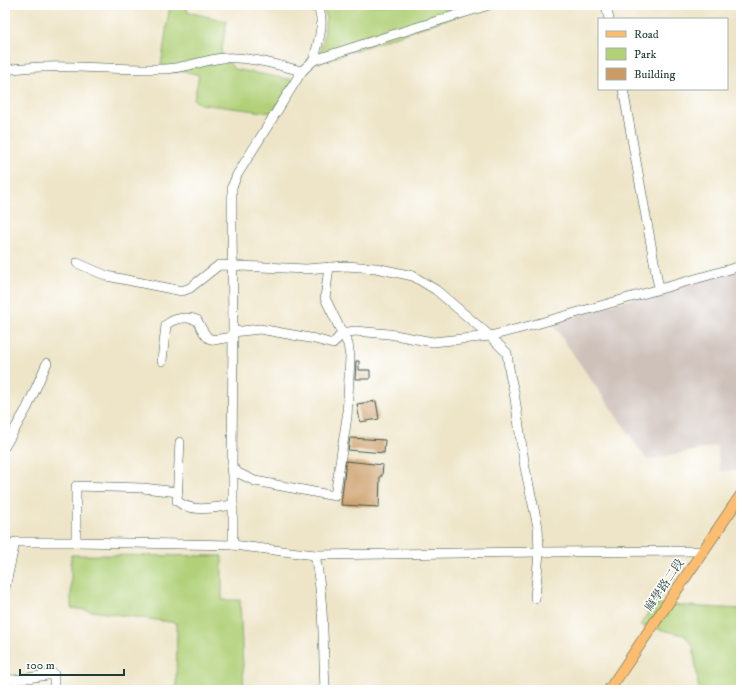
<svg xmlns="http://www.w3.org/2000/svg" width="746" height="695" font-family="'IM FELL DW Pica','Noto Serif TC',serif">
	<style>
		.industrial { fill: #cec1ba }
		.green { fill: #b1d078; stroke: #688656 }
		.building { fill: #cb9b65 }
		.lines { fill: none; stroke-linecap: round; stroke-linejoin: round }
		.minor-casing { stroke: #3e564a; stroke-width: 10 }
		.major-casing { stroke: #3e564a; stroke-width: 12 }
		.minor { stroke: #fff; stroke-width: 9 }
		.major { stroke: #fcbd6f; stroke-width: 11 }
		.labels { text-anchor: middle; stroke-width: 3; stroke-linejoin: round; paint-order: stroke }
		.street-label { font-size: 12px; fill: #1f3d34; stroke: #fff }
	</style>
	<rect width="100%" height="100%" fill="#fff"/>
	<filter id="ink" filterUnits="userSpaceOnUse"><feTurbulence type="fractalNoise" baseFrequency=".025" numOctaves="2"/><feDisplacementMap in="SourceGraphic" scale="8" xChannelSelector="R" yChannelSelector="G"/><feConvolveMatrix kernelMatrix="1 2 1 2 8 2 1 2 1" color-interpolation-filters="sRGB"/></filter>
	<filter id="wash" filterUnits="userSpaceOnUse"><feTurbulence type="fractalNoise" baseFrequency=".012" numOctaves="4" result="noise"/><feDisplacementMap in="SourceGraphic" scale="16" xChannelSelector="R" yChannelSelector="G"/><feGaussianBlur stdDeviation="0.9" result="paint"/><feColorMatrix in="noise" values="0 0 0 0 0 0 0 0 0 0 0 0 0 0 0 0 0 1.4 0 .05"/><feComposite in="paint" operator="in"/></filter>
	<g filter="url(#wash)">
		<rect width="100%" height="100%" fill="#eee5c8"/>
		<path class="industrial" d="M741,268v203h-21l-3,-25 -70,14 -96,-138z"/>
		<g class="green">
			<path d="M170,5l18,1 -1,6 40,9 -6,31 13,17 60,11 -22,33 -72,-9 -6,-4 5,-25 -38,-10z"/>
			<path d="M315,5h158l3,4 -158,54 6,-26 2,-22 -7,-9z"/>
			<path d="M71,555l151,1v44h18l4,90h-68l1,-67 -106,-15z"/>
			<path d="M654,604l87,5v81h-42l-6,-44 -9,-11 -44,-10z"/>
		</g>
		<g id="blocks">
			<g class="building">
				<path d="M356,361h3v9h11v9h-15z"/>
				<path d="M376,401l3,18 -19,3 -3,-18z"/>
				<path d="M350,438l35,2 -1,13 -36,-3z"/>
				<path d="M346,461l37,4 -1,11h-2l-1,31 -38,-2z"/>
			</g>
		</g>
	</g>
	<g filter="url(#ink)">
		<use href="#blocks" fill-opacity="0" stroke="#3e564a" stroke-width="1"/>
		<g class="lines">
			<g class="minor-casing">
				<g id="minor">
					<path d="M292,5l18,1 8,2c8,15 -1,36 -4,52"/>
					<path d="M606,5l3,14"/>
					<path d="M5,70c53,-7 105,0 157,-1 19,0 36,-7 54,-10 26,-5 61,6 86,12"/>
					<path d="M623,89l36,200"/>
					<path d="M77,263l30,13 75,15 8,-3 29,-23 87,4 39,-3 31,2 37,8 23,14 54,46 17,17 3,22 4,17 11,76 13,59 1,25 -4,46"/>
					<path d="M233,332l27,-3 55,10 18,5 9,-11 13,-2 34,3 44,8 57,-6 43,-11 208,-59"/>
					<path d="M162,361l4,-36c8,-7 21,-9 31,-5 12,23 10,21 35,17"/>
					<path d="M180,442l-3,59c16,13 38,6 56,4"/>
					<path d="M5,446l22,-38 20,-45"/>
					<path d="M232,466l6,7 17,8 80,15 12,-79 3,-60 -2,-13 -6,-11 -17,-35 4,-31"/>
					<path d="M76,542v-56l67,2 35,4"/>
					<path d="M233,545l82,10c9,44 8,90 10,135"/>
					<path d="M315,555l224,-3 164,-1"/>
					<path d="M5,588l10,-46h61l157,3v-69l-1,-10 1,-134 -1,-110v-35l5,-12 65,-104 12,-11 78,-25 97,-30"/>
					<path d="M5,679l9,1 40,-6v16"/>
				</g>
			</g>
			<g class="major-casing">
				<path id="major" d="M609,690l132,-195"/>
			</g>
			<use href="#minor" class="minor"/>
			<use href="#major" class="major"/>
		</g>
	</g>
	<g class="labels">
		<g class="street-label">
			<text transform="translate(664 585) rotate(-56)" y="4">麻學路二段</text>
		</g>
	</g>
	<rect width="746" height="695" fill="none" stroke="#fff" stroke-width="20"/>
	<rect x="598" y="18" width="130" height="72" fill="#ffffff" stroke="#a5b1ae"/>
	<rect x="606" y="31" width="20" height="6" fill="#fcbd6f" stroke="#a5b1ae"/>
	<text x="634" y="38" font-size="12" fill="#1f3d34">Road</text>
	<rect x="606" y="48" width="20" height="12" fill="#b1d078" stroke="#a5b1ae"/>
	<text x="634" y="58" font-size="12" fill="#1f3d34">Park</text>
	<rect x="606" y="68" width="20" height="12" fill="#cb9b65" stroke="#a5b1ae"/>
	<text x="634" y="78" font-size="12" fill="#1f3d34">Building</text>
	<path d="M20 669v6h104v-6" fill="none" stroke="#1f3d34" stroke-width="2"/>
	<text x="26" y="669" font-size="12" fill="#1f3d34" stroke="#ffffff" stroke-width="3" paint-order="stroke">100 m</text>
</svg>
